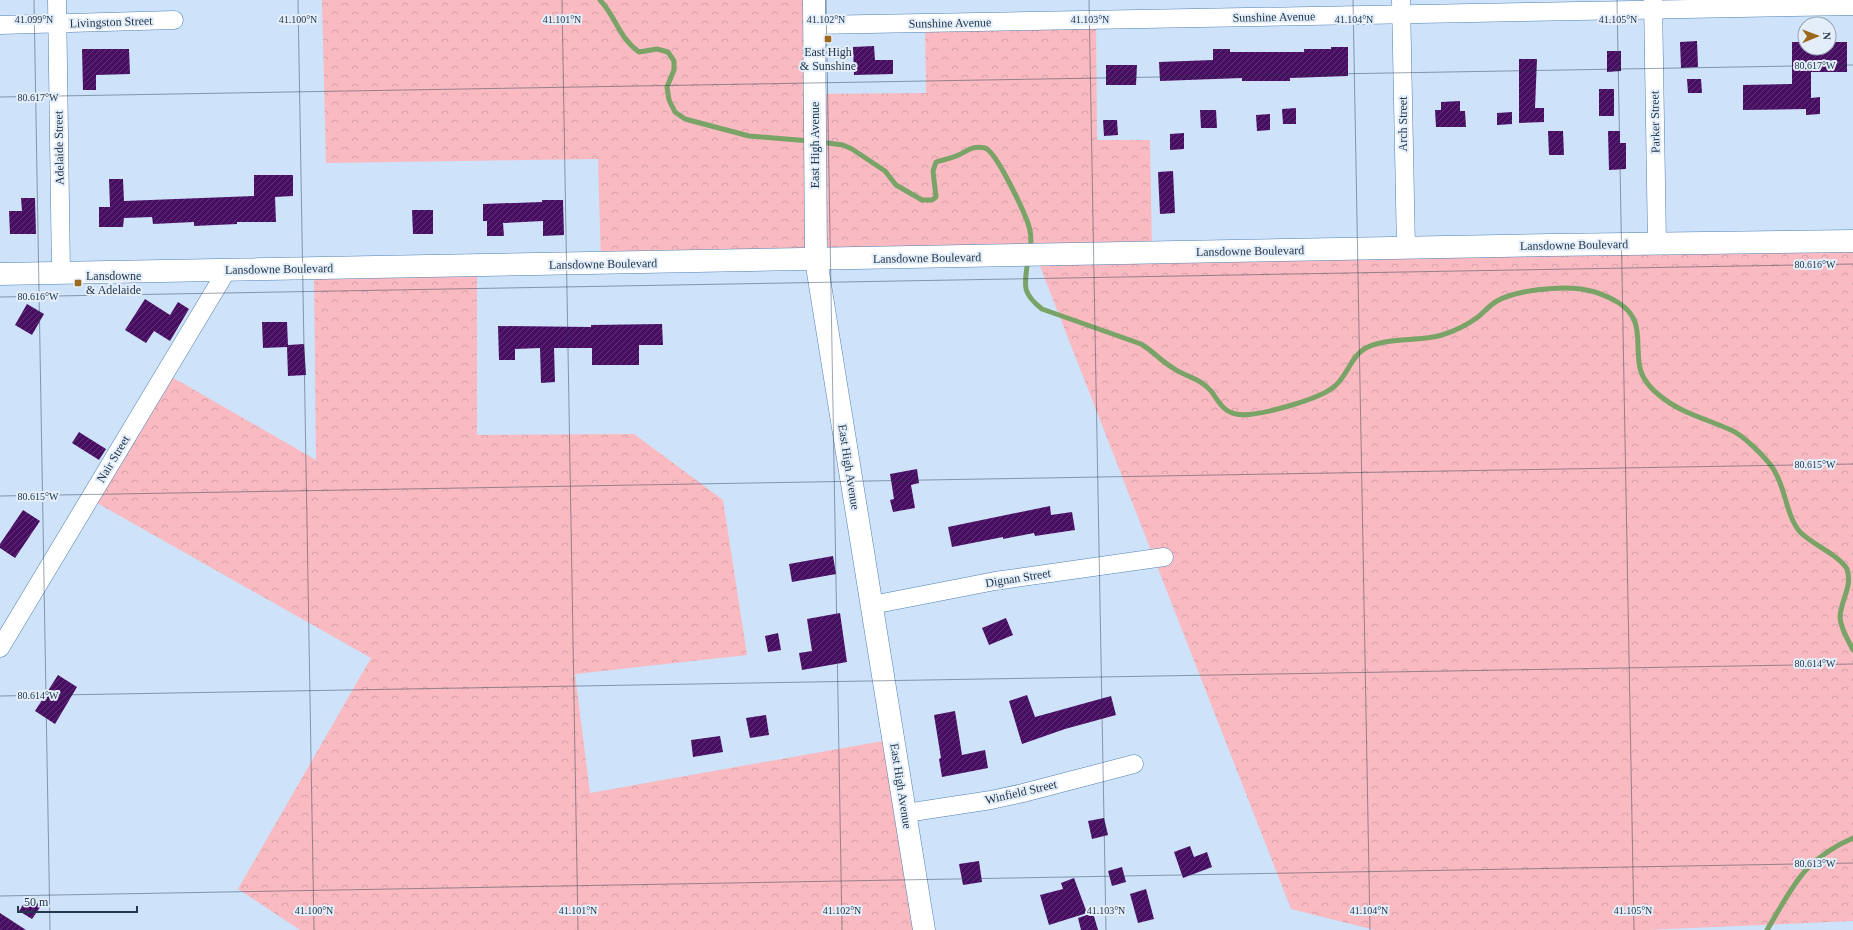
<svg xmlns="http://www.w3.org/2000/svg" width="1853" height="930" font-family="Georgia,serif">
	<style>
		.forest { fill: url(#forest-crowns) }
		.lines { fill: none; stroke-linecap: round; stroke-linejoin: round }
		.stream { stroke: #7aa467; stroke-width: 5 }
		.building { fill: url(#building-hatch) }
		.minor-casing { stroke: #5180b4; stroke-width: 19 }
		.tertiary-casing { stroke: #5180b4; stroke-width: 23 }
		.minor { stroke: #fff; stroke-width: 18 }
		.tertiary { stroke: #fff; stroke-width: 22 }
		.ticks { fill: none; stroke: #23374d; stroke-width: 1; stroke-opacity: 0.45 }
		.poi-dot { fill: #9b681d; stroke: #e4eef9; stroke-width: 1.5 }
		.labels { text-anchor: middle; stroke-width: 4; stroke-linejoin: round; paint-order: stroke }
		.street-label { font-size: 12px; fill: #23374d; stroke: #e4eef9 }
		.poi-label { font-size: 12px; fill: #23374d; stroke: #e4eef9 }
		.ticks-label { font-size: 10px; text-anchor: middle; fill: #23374d; stroke: #e4eef9; stroke-width: 4; stroke-linejoin: round; paint-order: stroke }
	</style>
	<defs>
		<pattern id="forest-crowns" width="20" height="18" patternUnits="userSpaceOnUse"><rect width="20" height="18" fill="#f9bac1"/><path d="M2 6a3 3 0 1 1 6 0M12 15a3 3 0 1 1 6 0" fill="none" stroke="#d5a0a8"/></pattern>
		<pattern id="building-hatch" width="6" height="6" patternUnits="userSpaceOnUse"><rect width="6" height="6" fill="#480e62"/><path d="M-1 1l2-2M0 6l6-6M5 7l2-2" fill="none" stroke="#5f3277"/></pattern>
	</defs>
	<rect width="100%" height="100%" fill="#cee2f9"/>
	<g class="forest">
		<path d="M322,0h492l1,94 111,-1 -1,-70 171,-3 1,120h53l2,113 701,-12v680l-207,9h-271l-84,-21 -255,-653 -435,8 -3,-105 -272,4z"/>
		<path d="M477,266v169l157,-1 89,66 24,155 -172,19 15,119 304,-54 30,191h-624l-62,-41 133,-231 -281,-159 75,-126 151,87 -2,-191z"/>
	</g>
	<g class="lines">
		<g class="stream">
			<path d="M600,0c16,17 19,38 39,52l18,-3 11,3 6,9v9l-7,17 2,13 6,12 10,7 64,17 61,5"/>
			<path d="M820,142l23,3 9,4 33,22 11,14 26,15h10l4,-3 -3,-26 3,-9c6,-2 13,-3 20,-6 11,-4 15,-11 29,-8 11,3 43,70 45,83 1,5 1,13 0,18"/>
			<path d="M1028,259c-3,25 -8,33 14,50l99,35c12,7 20,17 32,24 13,9 27,10 38,23 7,9 12,21 25,23 19,4 86,-15 100,-29 12,-11 16,-31 32,-38 23,-10 50,-5 74,-12 13,-4 25,-10 36,-18 6,-5 12,-12 19,-16 19,-11 63,-15 84,-12 13,2 27,7 38,14 24,16 17,35 20,59 1,13 10,25 20,33 21,18 48,24 72,35 12,5 34,27 41,37 14,19 13,47 28,65 13,13 39,23 47,37 6,18 -7,32 -7,49 1,11 8,22 13,32"/>
			<path d="M1767,930c11,-18 27,-49 42,-63 12,-12 28,-22 44,-29"/>
		</g>
	</g>
	<g class="building">
		<path d="M1697,41l1,26 -17,1 -1,-26z"/>
		<path d="M1792,42h13v6h28v-6h14v30h-36v26l9,-1v17l-14,1v-6l-63,1v-25l49,-1z"/>
		<path d="M874,46l1,14h18v14l-39,1 -1,-28z"/>
		<path d="M1331,47h17v29l-58,2v3h-48v-3l-82,3 -1,-19 54,-2v-11h17v3h74v-3h27z"/>
		<path d="M82,49h47l1,25 -34,1v15h-13z"/>
		<path d="M1607,51h14v20l-14,1z"/>
		<path d="M1519,59h18l-2,49h9v14l-25,1z"/>
		<path d="M1106,65h31l-1,20h-30z"/>
		<path d="M1687,79h14l1,14h-14z"/>
		<rect x="1599" y="89" width="15" height="27"/>
		<path d="M1460,101v10h5l1,16h-30l-1,-17h6v-8z"/>
		<path d="M1296,108v16h-13l-1,-15z"/>
		<path d="M1200,110h16l1,18h-16z"/>
		<path d="M1512,112v12l-15,1v-12z"/>
		<path d="M1270,114v16l-13,1 -1,-16z"/>
		<path d="M1103,120h14l1,15 -14,1z"/>
		<path d="M1548,131h15l1,24h-15z"/>
		<path d="M1608,131h12v12h6v26l-17,1z"/>
		<path d="M1184,133v16l-14,1v-16z"/>
		<path d="M1173,171l2,42 -15,1 -2,-42z"/>
		<path d="M254,175h39v21l-18,1 1,25h-39v2l-43,2v-4l-41,2 -1,-7 -28,1 -1,9h-24v-20h11l-1,-28h14l1,22 130,-5z"/>
		<path d="M21,198h14l1,36h-26l-1,-23h13z"/>
		<path d="M542,200h21l1,35 -21,1v-15l-40,2 1,13h-17v-15h-4v-17l59,-2z"/>
		<path d="M412,210h21v24h-20z"/>
		<path d="M145,299l25,16 8,-13 11,7 -19,32 -16,-10 -8,12 -21,-13z"/>
		<path d="M27,304l17,10 -12,21 -17,-10z"/>
		<path d="M262,322h25l1,23 16,-1 2,31 -18,1 -1,-29 -24,1z"/>
		<path d="M662,324l1,21h-24v20h-47v-17h-38l1,34 -14,1 -1,-35 -25,1v11h-16l-1,-34 93,1v-2z"/>
		<path d="M79,432l27,17 -7,11 -27,-17z"/>
		<path d="M917,469l2,14 -8,2 4,23 -22,4 -3,-12 4,-1 -4,-25z"/>
		<path d="M1050,506l1,9 21,-3 3,18 -40,6 -1,-3 -31,6v-2l-51,10 -4,-20z"/>
		<path d="M23,510l17,11 -25,37 -15,-10v-4z"/>
		<path d="M833,556l3,18 -44,8 -3,-18z"/>
		<path d="M840,613l7,49 -45,8 -3,-17 13,-2 -5,-32z"/>
		<path d="M1006,618l7,17 -24,10 -7,-17z"/>
		<path d="M778,633l3,17 -13,2 -3,-16z"/>
		<path d="M58,675l19,12 -22,37 -20,-13z"/>
		<path d="M1027,695l8,22 76,-21 5,19 -51,14 -43,15 -13,-43z"/>
		<path d="M955,711l7,44 23,-5 3,18 -46,9 -3,-18 2,-1 -7,-43z"/>
		<path d="M766,715l3,20 -19,3 -4,-20z"/>
		<path d="M720,736l3,16 -30,5 -2,-17z"/>
		<path d="M1104,818l4,17 -16,4 -4,-18z"/>
		<path d="M1190,846l4,11 13,-5 5,15 -29,11 -9,-26z"/>
		<path d="M979,861l3,21 -19,3 -4,-21z"/>
		<path d="M1122,867l4,15 -14,4 -4,-15z"/>
		<path d="M1074,878l13,35 -38,12 -9,-30 23,-6 -2,-6z"/>
		<path d="M1146,889l8,30 -16,4 -8,-29z"/>
		<path d="M28,897l13,9 -9,13 -13,-8z"/>
		<path d="M0,913l26,17h-26z"/>
		<path d="M1093,913l5,17h-17l-3,-12z"/>
	</g>
	<g class="lines">
		<g class="minor-casing">
			<g id="minor">
				<path d="M57,0l4,273"/>
				<path d="M1401,0l5,249"/>
				<path d="M1653,0l4,244"/>
				<path d="M0,25l174,-5"/>
				<path d="M814,25l1039,-19"/>
				<path d="M872,605l123,-24 169,-24"/>
				<path d="M0,648l227,-378"/>
				<path d="M906,813l85,-13 32,-7 111,-29"/>
			</g>
		</g>
		<g class="tertiary-casing">
			<g id="tertiary">
				<path d="M814,0l2,260 108,670"/>
				<path d="M0,274l1550,-29 303,-4"/>
			</g>
		</g>
		<use href="#minor" class="minor"/>
		<use href="#tertiary" class="tertiary"/>
	</g>
	<path class="ticks" d="M34,0l16,930M298,0l16,930M562,0l16,930M826,0l16,930M1089,0l17,930M1353,0l17,930M1617,0l17,930M0,97l1853,-32M0,297l1853,-33M0,496l1853,-32M0,696l1853,-32M0,896l1853,-33"/>
	<g class="poi-dot">
		<rect x="824" y="35" width="8" height="8" rx="2"/>
		<rect x="74" y="279" width="8" height="8" rx="2"/>
	</g>
	<g class="labels">
		<g class="street-label">
			<text transform="translate(1274 17) rotate(-1)" y="4">Sunshine Avenue</text>
			<text transform="translate(111 22) rotate(-2)" y="4">Livingston Street</text>
			<text transform="translate(950 23) rotate(-1)" y="4">Sunshine Avenue</text>
			<text transform="translate(1655 122) rotate(-91)" y="4">Parker Street</text>
			<text transform="translate(1403 124) rotate(-90)" y="4">Arch Street</text>
			<text transform="translate(815 145) rotate(-90)" y="4">East High Avenue</text>
			<text transform="translate(59 148) rotate(-91)" y="4">Adelaide Street</text>
			<text transform="translate(1574 245) rotate(-1)" y="4">Lansdowne Boulevard</text>
			<text transform="translate(1250 251) rotate(-1)" y="4">Lansdowne Boulevard</text>
			<text transform="translate(927 258) rotate(-1)" y="4">Lansdowne Boulevard</text>
			<text transform="translate(603 264) rotate(-1)" y="4">Lansdowne Boulevard</text>
			<text transform="translate(279 269) rotate(-1)" y="4">Lansdowne Boulevard</text>
			<text transform="translate(113 459) rotate(-59)" y="4">Nair Street</text>
			<text transform="translate(849 467) rotate(81)" y="4">East High Avenue</text>
			<text transform="translate(1018 578) rotate(-9)" y="4">Dignan Street</text>
			<text transform="translate(901 786) rotate(81)" y="4">East High Avenue</text>
			<text transform="translate(1021 792) rotate(-13)" y="4">Winfield Street</text>
		</g>
		<g class="poi-label">
			<text x="828" y="56">East High<tspan x="828" dy="14">&amp; Sunshine</tspan></text>
			<text x="86" y="280" text-anchor="start">Lansdowne<tspan x="86" dy="14">&amp; Adelaide</tspan></text>
		</g>
	</g>
	<g class="ticks-label">
		<text x="34" y="23">41.099°N</text>
		<text x="298" y="23">41.100°N</text>
		<text x="562" y="23">41.101°N</text>
		<text x="826" y="23">41.102°N</text>
		<text x="1090" y="23">41.103°N</text>
		<text x="1354" y="23">41.104°N</text>
		<text x="1618" y="23">41.105°N</text>
		<text x="1815" y="69">80.617°W</text>
		<text x="38" y="101">80.617°W</text>
		<text x="1815" y="268">80.616°W</text>
		<text x="38" y="300">80.616°W</text>
		<text x="1815" y="468">80.615°W</text>
		<text x="38" y="500">80.615°W</text>
		<text x="1815" y="667">80.614°W</text>
		<text x="38" y="699">80.614°W</text>
		<text x="1815" y="867">80.613°W</text>
		<text x="314" y="914">41.100°N</text>
		<text x="578" y="914">41.101°N</text>
		<text x="842" y="914">41.102°N</text>
		<text x="1106" y="914">41.103°N</text>
		<text x="1369" y="914">41.104°N</text>
		<text x="1633" y="914">41.105°N</text>
	</g>
	<g transform="translate(1817 36) rotate(89)"><circle r="19" fill="#e4eef9" stroke="#97a5b4"/>
	<path d="M0-3L7 15L0 10L-7 15Z" fill="#9b681d"/>
	<text y="-6" font-size="11" font-weight="bold" text-anchor="middle" fill="#23374d">N</text>
	</g>
	<path d="M18 906v6h119v-6" fill="none" stroke="#23374d" stroke-width="2"/>
	<text x="24" y="906" font-size="12" fill="#23374d" stroke="#e4eef9" stroke-width="3" paint-order="stroke">50 m</text>
</svg>
